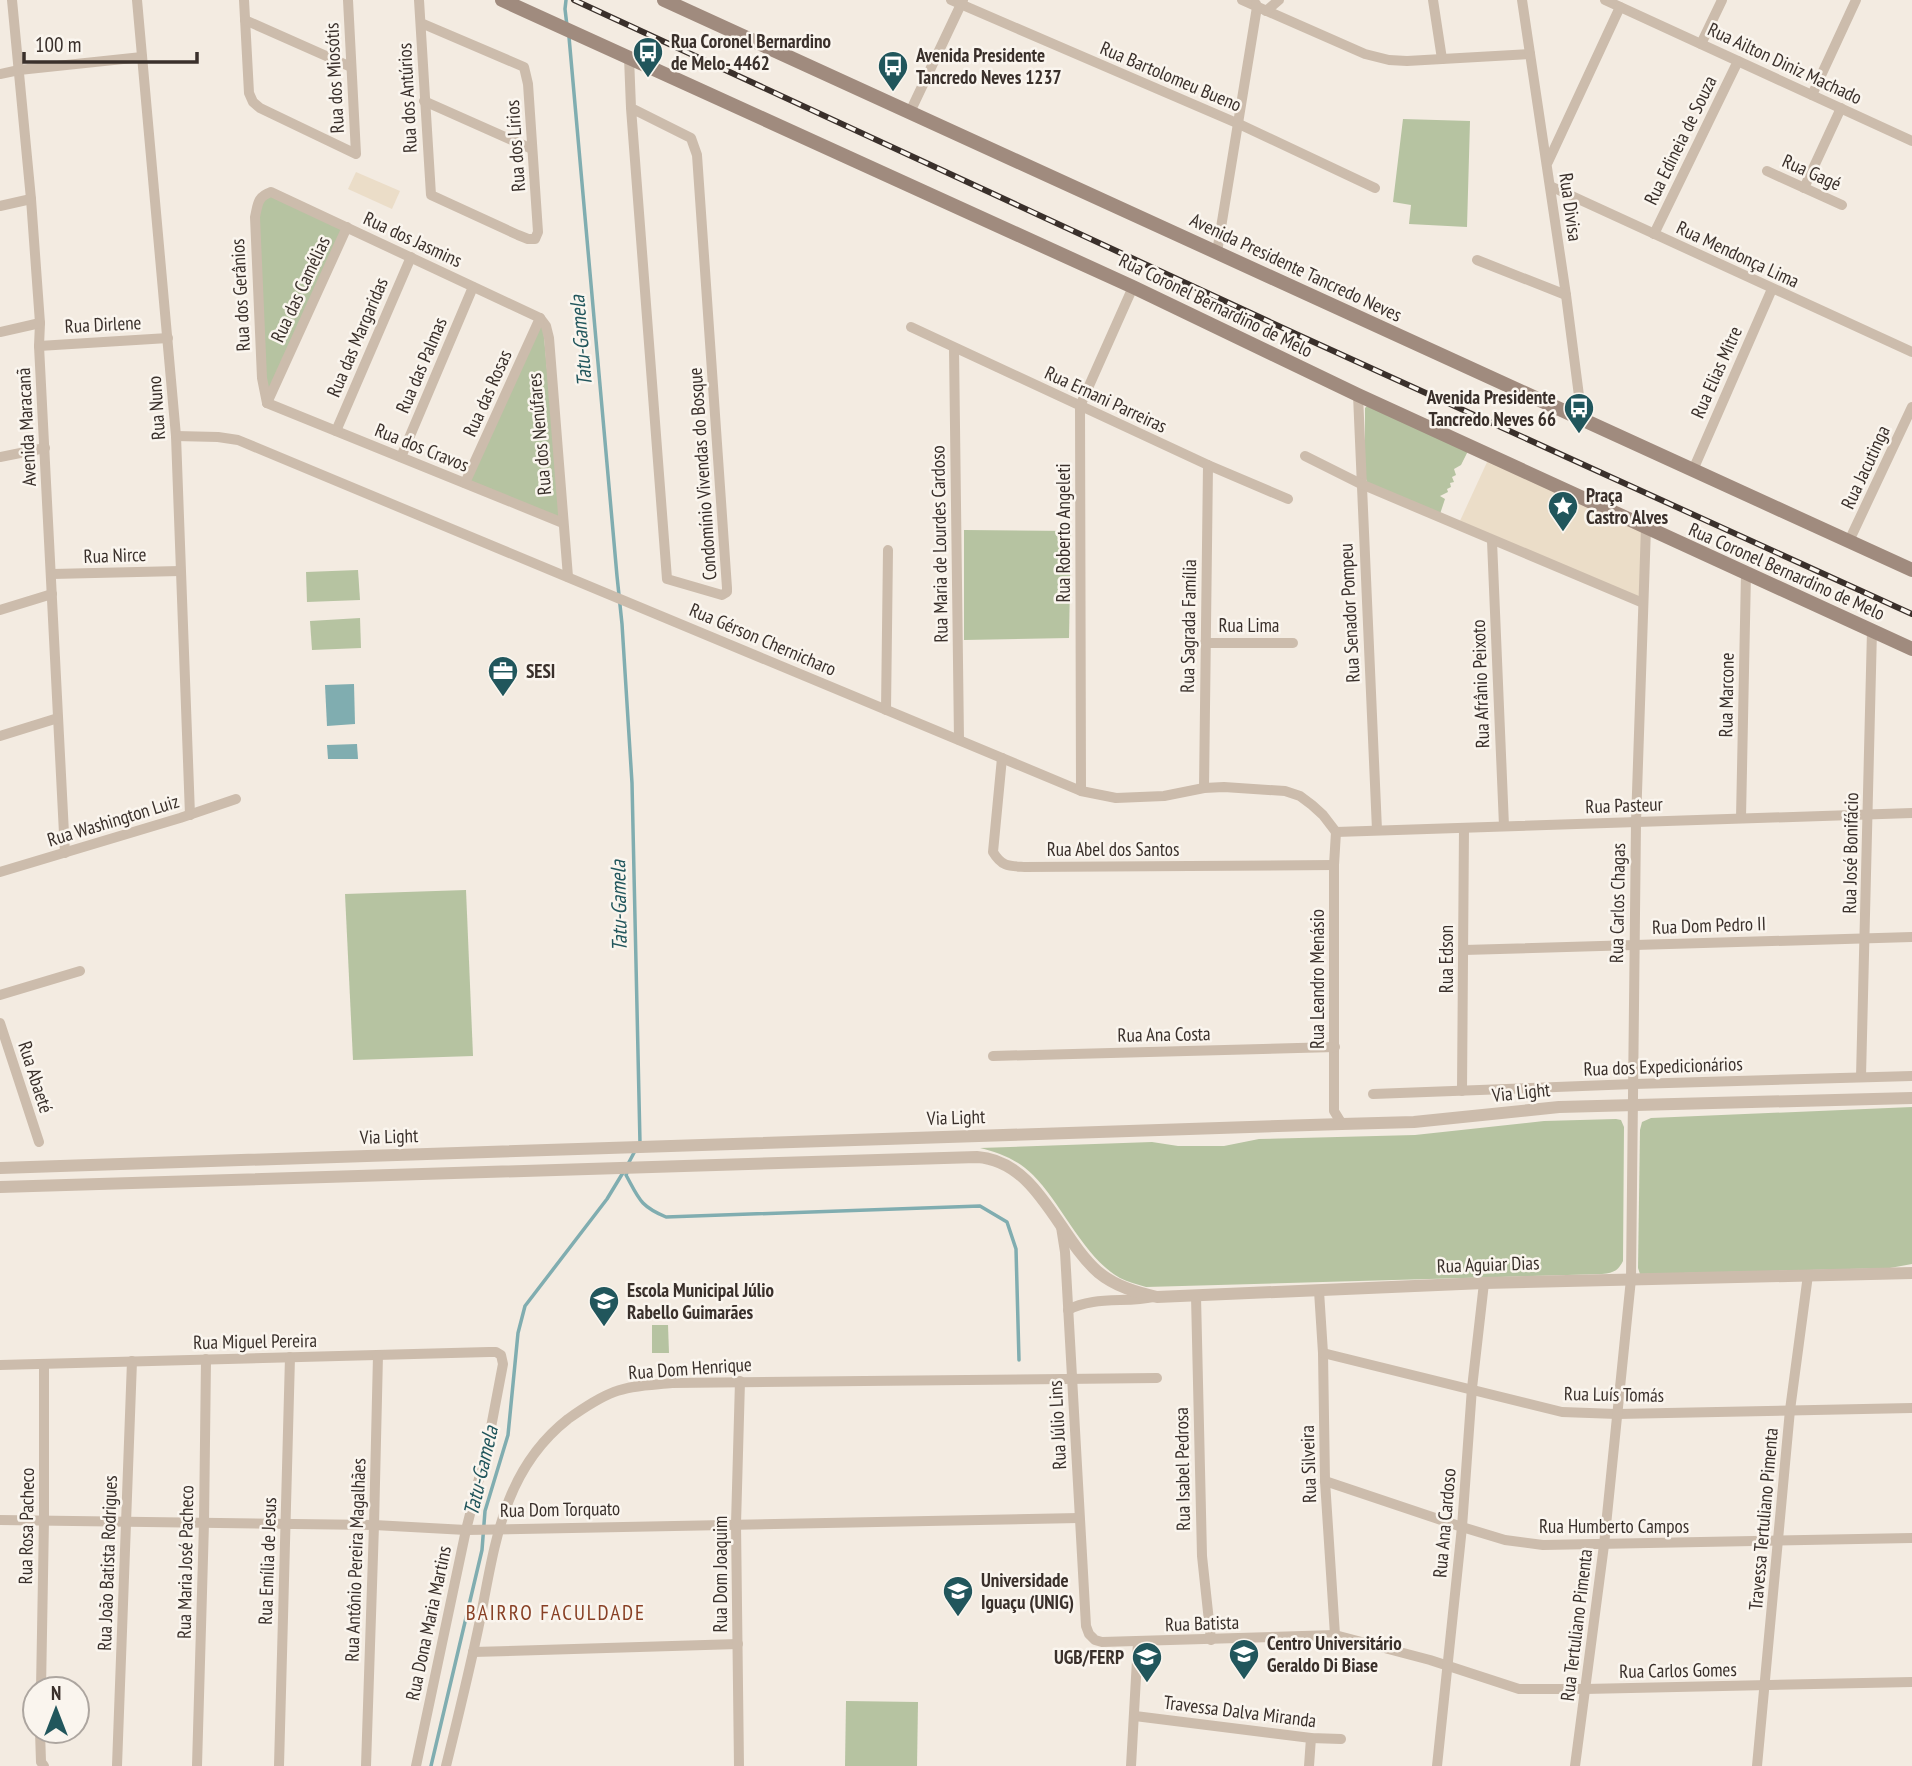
<svg xmlns="http://www.w3.org/2000/svg" width="1912" height="1766" font-family="'PT Sans Narrow',sans-serif">
	<style>
		.green { fill: #b6c3a1 }
		.plaza { fill: #ebddc8 }
		.water { fill: #80adb0 }
		.lines { fill: none; stroke-linecap: round; stroke-linejoin: round }
		.stream { stroke: #80adb0; stroke-width: 3.5 }
		.minor { stroke: #ccbcac; stroke-width: 10 }
		.tertiary { stroke: #ccbcac; stroke-width: 12 }
		.secondary { stroke: #a08b7e; stroke-width: 14 }
		.rail-casing { stroke: #3a302b; stroke-width: 6 }
		.rail { stroke: #faf5ee; stroke-width: 3.5; stroke-dasharray: 10; stroke-linecap: butt }
		.labels { text-anchor: middle; stroke-width: 5; stroke-linejoin: round; paint-order: stroke }
		.poi-label { font-size: 19px; font-weight: bold; fill: #3a302b; stroke: #faf5ee; text-anchor: start }
		.street-label { font-size: 19px; fill: #3a302b; stroke: #faf5ee }
		.water-label { font-size: 21px; font-style: italic; fill: #21565c; stroke: #faf5ee }
		.neighbourhood-label { font-size: 21px; letter-spacing: 2px; fill: #884025; stroke: #faf5ee }
	</style>
	<rect width="100%" height="100%" fill="#f3ebe1"/>
	<g class="green">
		<path d="M1403,119l67,2 -3,106 -58,-3 2,-19 -18,-3z"/>
		<path d="M271,192l73,36 -79,169 -7,-179 6,-19z"/>
		<path d="M541,322l2,4 18,194 -91,-39z"/>
		<path d="M1367,406l101,45 -7,14 -7,4 2,6 -4,2 2,5 -4,1 1,4 -4,2 1,3 -8,4 5,3 -5,15 -73,-32 -2,-6v-68z"/>
		<path d="M964,530l107,1 -2,107 -105,2z"/>
		<path d="M358,570l2,30 -53,2 -1,-30z"/>
		<path d="M360,618l1,30 -49,2 -2,-29z"/>
		<path d="M466,890l7,166 -120,4 -8,-166z"/>
		<path d="M1912,1107v157l-22,4 -250,6 -2,-6 2,-138 2,-8 9,-4z"/>
		<path d="M1616,1119l5,1 3,7 -1,134c-5,10 -10,12 -21,13l-456,13c-9,-3 -18,-5 -26,-9 -36,-20 -58,-74 -87,-103 -15,-15 -33,-22 -53,-27l172,-6 26,4h46l35,-7 156,-4 129,-14z"/>
		<path d="M652,1325h16l1,28h-17z"/>
		<path d="M846,1701l72,1 -1,64h-72z"/>
	</g>
	<g class="plaza">
		<path d="M356,172l44,19 -8,18 -44,-20z"/>
		<path d="M1488,460l156,68 -2,73 -183,-78z"/>
	</g>
	<g class="water">
		<path d="M354,684l1,40 -28,2 -2,-41z"/>
		<path d="M357,744l1,15h-30l-1,-14z"/>
	</g>
	<g class="lines">
		<g class="stream">
			<path d="M566,0l-1,9 2,17"/>
			<path d="M569,37l48,539 5,48 10,159 8,360"/>
			<path d="M628,1164l8,-15"/>
			<path d="M628,1170l-2,5c13,24 14,31 40,42l314,-11 27,16 9,27 3,111"/>
			<path d="M431,1766l51,-216 3,-39 23,-76 10,-102 7,-27 82,-107 17,-28"/>
		</g>
		<g class="minor">
			<path d="M12,0l19,199 9,124 -1,23 26,507"/>
			<path d="M137,0l39,436 14,379"/>
			<path d="M244,0l5,93 4,9 7,6 96,46 -8,-154"/>
			<path d="M419,0l12,195 87,40 10,4h7l3,-7 -10,-148 -4,-17 -103,-44"/>
			<path d="M951,0l288,124 136,64"/>
			<path d="M1242,0l123,54 24,6 18,1 123,-7"/>
			<path d="M1433,0l9,59"/>
			<path d="M1522,0l44,295 16,124"/>
			<path d="M1605,0l307,141"/>
			<path d="M1266,11l13,-11"/>
			<path d="M245,20l106,47"/>
			<path d="M1701,44l21,-44"/>
			<path d="M629,57l2,51 36,471 55,16 5,-3v-4l-30,-433 -6,-17 -60,-30"/>
			<path d="M0,74l19,-4 123,-13"/>
			<path d="M1812,95l44,-95"/>
			<path d="M424,101l108,48"/>
			<path d="M910,112l53,-112"/>
			<path d="M1548,162l72,-155"/>
			<path d="M1767,171l75,34"/>
			<path d="M1550,186l362,166"/>
			<path d="M1804,188l37,-80"/>
			<path d="M0,206l31,-7"/>
			<path d="M1654,234l84,-173"/>
			<path d="M1217,252l40,-245 -1,-3"/>
			<path d="M1477,260l89,35"/>
			<path d="M540,318l6,8 3,12 19,239"/>
			<path d="M911,327l297,138 80,34"/>
			<path d="M0,332l40,-9"/>
			<path d="M39,346l129,-8"/>
			<path d="M954,348l5,392"/>
			<path d="M1358,395l19,435"/>
			<path d="M267,403l-5,-25 -7,-161c3,-13 2,-20 16,-25l269,126"/>
			<path d="M267,403l296,120"/>
			<path d="M267,403l80,-176"/>
			<path d="M336,431l75,-174"/>
			<path d="M176,436l42,1 20,3 843,351 35,7 48,-2 40,-8 20,-1 61,4 15,5 12,9 11,10 13,17"/>
			<path d="M1305,456l56,28 282,119"/>
			<path d="M0,457l45,-9"/>
			<path d="M401,457l72,-170"/>
			<path d="M1693,470l79,-181"/>
			<path d="M465,483l75,-165"/>
			<path d="M1492,541l12,285"/>
			<path d="M1849,541l63,-134"/>
			<path d="M52,574l128,-3"/>
			<path d="M0,610l52,-16"/>
			<path d="M1205,643h88"/>
			<path d="M886,710l2,-160"/>
			<path d="M0,736l58,-18"/>
			<path d="M1002,758l-9,94c9,15 16,14 32,15l309,-2"/>
			<path d="M1204,788l4,-323"/>
			<path d="M1081,791l-1,-385 53,-119"/>
			<path d="M1741,818l5,-245"/>
			<path d="M1336,832l576,-19"/>
			<path d="M1336,832l-2,33v246l8,13"/>
			<path d="M0,872l180,-54 56,-19"/>
			<path d="M1464,950l448,-13"/>
			<path d="M0,995l80,-24"/>
			<path d="M0,1023l39,119"/>
			<path d="M993,1056l342,-9"/>
			<path d="M1861,1077l11,-447"/>
			<path d="M1462,1091l2,-263"/>
			<path d="M1373,1094l261,-10 278,-8"/>
			<path d="M1061,1227l4,25 21,374 3,8 6,6 7,2 233,-7 95,25 89,29h66l327,-7"/>
			<path d="M1319,1291l4,62 2,128 10,154"/>
			<path d="M1196,1296l6,260 9,84"/>
			<path d="M1068,1310c25,-14 58,-7 85,-13"/>
			<path d="M1323,1353l239,59 55,2 295,-6"/>
			<path d="M0,1365l489,-13h7l5,3 2,9 -15,79 -22,87 -50,236"/>
			<path d="M1325,1481l137,46 43,13 38,5 369,-7"/>
			<path d="M0,1520l374,5 92,5 613,-12"/>
			<path d="M473,1652l265,-8"/>
			<path d="M41,1689l3,-169v-156"/>
			<path d="M1135,1716l176,22 30,1"/>
			<path d="M40,1731l1,31 3,4"/>
			<path d="M117,1766l15,-405"/>
			<path d="M197,1766l7,-243 2,-164"/>
			<path d="M279,1766l11,-409"/>
			<path d="M366,1766l8,-241 4,-170"/>
			<path d="M446,1766c12,-49 24,-97 34,-146 15,-76 23,-150 88,-201 14,-10 30,-21 46,-27 18,-7 39,-7 58,-9l485,-5"/>
			<path d="M739,1766l-3,-242 4,-143"/>
			<path d="M1131,1766l7,-124"/>
			<path d="M1309,1766l2,-28"/>
			<path d="M1437,1766l25,-239 10,-139 12,-105"/>
			<path d="M1575,1766l29,-221 27,-266 5,-457 10,-295"/>
			<path d="M1757,1766l33,-356 18,-135"/>
		</g>
		<g class="tertiary">
			<path d="M0,1168l1342,-44 72,-2 145,-15 353,-9"/>
			<path d="M0,1187l977,-30c61,4 81,80 121,115 17,14 37,20 59,25l327,-14 428,-10"/>
		</g>
		<g class="secondary">
			<path d="M502,0l631,287 225,108 554,254"/>
			<path d="M664,0l1248,570"/>
		</g>
		<g class="rail-casing">
			<path id="rail" d="M574,0l722,334 616,280"/>
		</g>
		<use href="#rail" class="rail"/>
	</g>
	<defs>
		<g id="bus-pin" transform="scale(1.575)"><path d="M0 17L-7.5 6A9.5 9.5 0 1 1 7.5 6Z" fill="#21565c" stroke="#faf5ee"/><path d="M-5-6H5V4H4V6H2V4H-2V6H-4V4H-5ZM-3.5-4V0h7V-4ZM-3.5 1.2v1.5H-2V1.2ZM2 1.2v1.5H3.5V1.2Z" fill="#fff"/></g>
		<g id="sight-pin" transform="scale(1.575)"><path d="M0 17L-7.5 6A9.5 9.5 0 1 1 7.5 6Z" fill="#21565c" stroke="#faf5ee"/><path d="M0-6L1.8-2.2L6-1.7L2.9 1.2L3.7 5.4L0 3.3L-3.7 5.4L-2.9 1.2L-6-1.7L-1.8-2.2Z" fill="#fff"/></g>
		<g id="office-pin" transform="scale(1.575)"><path d="M0 17L-7.5 6A9.5 9.5 0 1 1 7.5 6Z" fill="#21565c" stroke="#faf5ee"/><path d="M-6-3h4V-5.5h4V-3h4V5H-6ZM-1-4.5V-3h2v-1.5ZM-6 0V1H6V0Z" fill="#fff"/></g>
		<g id="school-pin" transform="scale(1.575)"><path d="M0 17L-7.5 6A9.5 9.5 0 1 1 7.5 6Z" fill="#21565c" stroke="#faf5ee"/><path d="M0-5L7-2L0 1L-7-2ZM-4 1L0 2.5L4 1V4Q0 6-4 4Z" fill="#fff"/></g>
		<g id="university-pin" transform="scale(1.575)"><path d="M0 17L-7.5 6A9.5 9.5 0 1 1 7.5 6Z" fill="#21565c" stroke="#faf5ee"/><path d="M0-5L7-2L0 1L-7-2ZM-4 1L0 2.5L4 1V4Q0 6-4 4Z" fill="#fff"/></g>
	</defs>
	<g fill-rule="evenodd">
		<use href="#bus-pin" x="648" y="52"/>
		<use href="#bus-pin" x="893" y="66"/>
		<use href="#bus-pin" x="1579" y="408"/>
		<use href="#sight-pin" x="1563" y="506"/>
		<use href="#office-pin" x="503" y="671"/>
		<use href="#school-pin" x="604" y="1301"/>
		<use href="#university-pin" x="958" y="1591"/>
		<use href="#university-pin" x="1244" y="1654"/>
		<use href="#university-pin" x="1147" y="1657"/>
	</g>
	<g class="labels">
		<g class="poi-label">
			<text x="671" y="48">Rua Coronel Bernardino<tspan x="671" dy="22">de Melo- 4462</tspan></text>
			<text x="916" y="62">Avenida Presidente<tspan x="916" dy="22">Tancredo Neves 1237</tspan></text>
			<text x="1556" y="404" text-anchor="end">Avenida Presidente<tspan x="1556" dy="22">Tancredo Neves 66</tspan></text>
			<text x="1586" y="502">Praça<tspan x="1586" dy="22">Castro Alves</tspan></text>
			<text x="526" y="678">SESI</text>
			<text x="627" y="1297">Escola Municipal Júlio<tspan x="627" dy="22">Rabello Guimarães</tspan></text>
			<text x="981" y="1587">Universidade<tspan x="981" dy="22">Iguaçu (UNIG)</tspan></text>
			<text x="1267" y="1650">Centro Universitário<tspan x="1267" dy="22">Geraldo Di Biase</tspan></text>
			<text x="1124" y="1664" text-anchor="end">UGB/FERP</text>
		</g>
		<g class="street-label">
			<text transform="translate(1785 63) rotate(25)" y="7">Rua Ailton Diniz Machado</text>
			<text transform="translate(1171 76) rotate(23)" y="7">Rua Bartolomeu Bueno</text>
			<text transform="translate(334 78) rotate(-93)" y="7">Rua dos Miosótis</text>
			<text transform="translate(407 98) rotate(-93)" y="7">Rua dos Antúrios</text>
			<text transform="translate(1680 140) rotate(-64)" y="7">Rua Edineia de Souza</text>
			<text transform="translate(515 146) rotate(-94)" y="7">Rua dos Lírios</text>
			<text transform="translate(1812 172) rotate(24)" y="7">Rua Gagé</text>
			<text transform="translate(1571 207) rotate(82)" y="7">Rua Divisa</text>
			<text transform="translate(413 239) rotate(25)" y="7">Rua dos Jasmins</text>
			<text transform="translate(1738 254) rotate(25)" y="7">Rua Mendonça Lima</text>
			<text transform="translate(1296 267) rotate(25)" y="7">Avenida Presidente Tancredo Neves</text>
			<text transform="translate(300 289) rotate(-65)" y="7">Rua das Camélias</text>
			<text transform="translate(240 295) rotate(-93)" y="7">Rua dos Gerânios</text>
			<text transform="translate(1216 305) rotate(26)" y="7">Rua Coronel Bernardino de Melo</text>
			<text transform="translate(103 324) rotate(-3)" y="7">Rua Dirlene</text>
			<text transform="translate(357 337) rotate(-67)" y="7">Rua das Margaridas</text>
			<text transform="translate(421 365) rotate(-67)" y="7">Rua das Palmas</text>
			<text transform="translate(1716 372) rotate(-66)" y="7">Rua Elias Mitre</text>
			<text transform="translate(487 393) rotate(-66)" y="7">Rua das Rosas</text>
			<text transform="translate(1106 399) rotate(25)" y="7">Rua Ernani Parreiras</text>
			<text transform="translate(156 408) rotate(-94)" y="7">Rua Nuno</text>
			<text transform="translate(26 427) rotate(-93)" y="7">Avenida Maracanã</text>
			<text transform="translate(539 434) rotate(-95)" y="7">Rua dos Nenúfares</text>
			<text transform="translate(422 447) rotate(22)" y="7">Rua dos Cravos</text>
			<text transform="translate(1865 467) rotate(-65)" y="7">Rua Jacutinga</text>
			<text transform="translate(702 474) rotate(-94)" y="7">Condomínio Vivendas do Bosque</text>
			<text transform="translate(1063 533) rotate(-90)" y="7">Rua Roberto Angeleti</text>
			<text transform="translate(939 544) rotate(-91)" y="7">Rua Maria de Lourdes Cardoso</text>
			<text transform="translate(115 555) rotate(-2)" y="7">Rua Nirce</text>
			<text transform="translate(1787 571) rotate(24)" y="7">Rua Coronel Bernardino de Melo</text>
			<text transform="translate(1349 613) rotate(-93)" y="7">Rua Senador Pompeu</text>
			<text x="1249" y="632">Rua Lima</text>
			<text transform="translate(1188 626) rotate(-89)" y="7">Rua Sagrada Família</text>
			<text transform="translate(763 639) rotate(23)" y="7">Rua Gérson Chernicharo</text>
			<text transform="translate(1480 684) rotate(-92)" y="7">Rua Afrânio Peixoto</text>
			<text transform="translate(1726 695) rotate(-89)" y="7">Rua Marcone</text>
			<text transform="translate(1624 805) rotate(-2)" y="7">Rua Pasteur</text>
			<text transform="translate(113 820) rotate(-17)" y="7">Rua Washington Luiz</text>
			<text x="1113" y="856">Rua Abel dos Santos</text>
			<text transform="translate(1850 853) rotate(-89)" y="7">Rua José Bonifácio</text>
			<text transform="translate(1617 903) rotate(-89)" y="7">Rua Carlos Chagas</text>
			<text transform="translate(1709 925) rotate(-2)" y="7">Rua Dom Pedro II</text>
			<text transform="translate(1446 959) rotate(-90)" y="7">Rua Edson</text>
			<text transform="translate(1317 979) rotate(-90)" y="7">Rua Leandro Menásio</text>
			<text transform="translate(1164 1034) rotate(-1)" y="7">Rua Ana Costa</text>
			<text transform="translate(1663 1066) rotate(-2)" y="7">Rua dos Expedicionários</text>
			<text transform="translate(36 1077) rotate(72)" y="7">Rua Abaeté</text>
			<text transform="translate(1521 1092) rotate(-6)" y="7">Via Light</text>
			<text transform="translate(956 1117) rotate(-2)" y="7">Via Light</text>
			<text transform="translate(389 1136) rotate(-2)" y="7">Via Light</text>
			<text transform="translate(1488 1264) rotate(-2)" y="7">Rua Aguiar Dias</text>
			<text transform="translate(255 1341) rotate(-1)" y="7">Rua Miguel Pereira</text>
			<text transform="translate(690 1368) rotate(-4)" y="7">Rua Dom Henrique</text>
			<text transform="translate(1614 1394) rotate(1)" y="7">Rua Luís Tomás</text>
			<text transform="translate(1057 1425) rotate(-93)" y="7">Rua Júlio Lins</text>
			<text transform="translate(1308 1464) rotate(-92)" y="7">Rua Silveira</text>
			<text transform="translate(1182 1469) rotate(-91)" y="7">Rua Isabel Pedrosa</text>
			<text transform="translate(560 1509) rotate(-1)" y="7">Rua Dom Torquato</text>
			<text transform="translate(1763 1519) rotate(-85)" y="7">Travessa Tertuliano Pimenta</text>
			<text transform="translate(1444 1523) rotate(-85)" y="7">Rua Ana Cardoso</text>
			<text transform="translate(26 1526) rotate(-89)" y="7">Rua Rosa Pacheco</text>
			<text x="1614" y="1533">Rua Humberto Campos</text>
			<text transform="translate(355 1560) rotate(-88)" y="7">Rua Antônio Pereira Magalhães</text>
			<text transform="translate(267 1561) rotate(-88)" y="7">Rua Emília de Jesus</text>
			<text transform="translate(185 1562) rotate(-89)" y="7">Rua Maria José Pacheco</text>
			<text transform="translate(107 1563) rotate(-88)" y="7">Rua João Batista Rodrigues</text>
			<text transform="translate(720 1574) rotate(-90)" y="7">Rua Dom Joaquim</text>
			<text transform="translate(428 1623) rotate(-78)" y="7">Rua Dona Maria Martins</text>
			<text transform="translate(1202 1623) rotate(-2)" y="7">Rua Batista</text>
			<text transform="translate(1576 1625) rotate(-83)" y="7">Rua Tertuliano Pimenta</text>
			<text transform="translate(1678 1670) rotate(-1)" y="7">Rua Carlos Gomes</text>
			<text transform="translate(1240 1711) rotate(7)" y="7">Travessa Dalva Miranda</text>
		</g>
		<g class="water-label">
			<text transform="translate(581 341) rotate(-95)" y="7">Tatu-Gamela</text>
			<text transform="translate(619 906) rotate(-91)" y="7">Tatu-Gamela</text>
			<text transform="translate(481 1471) rotate(-77)" y="7">Tatu-Gamela</text>
		</g>
		<g class="neighbourhood-label">
			<text x="556" y="1620">BAIRRO FACULDADE</text>
		</g>
	</g>
	<g transform="translate(56 1710)"><circle r="33" fill="#faf5ee" stroke="#ada6a0" stroke-width="2"/>
	<path d="M0-5L12 26L0 18L-12 26Z" fill="#21565c"/>
	<text y="-10" font-size="19" font-weight="bold" text-anchor="middle" fill="#3a302b">N</text>
	</g>
	<path d="M24 52v10h173v-10" fill="none" stroke="#3a302b" stroke-width="3.5"/>
	<text x="35" y="52" font-size="21" fill="#3a302b" stroke="#faf5ee" stroke-width="5" paint-order="stroke">100 m</text>
</svg>
